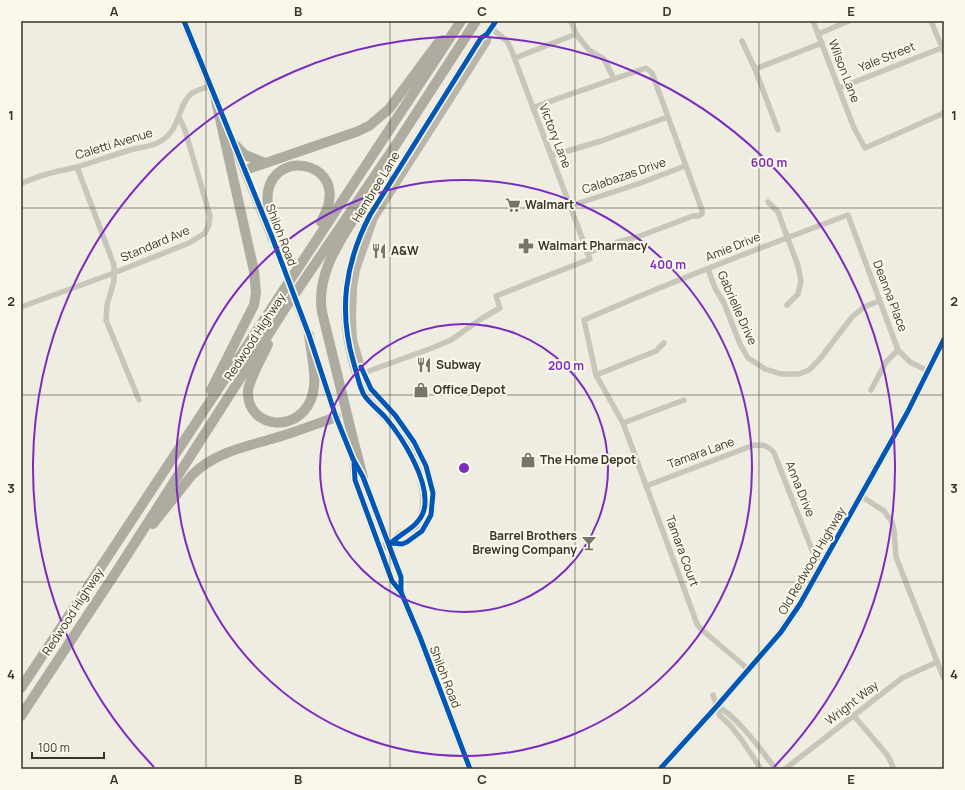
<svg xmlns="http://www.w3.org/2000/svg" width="965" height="790" font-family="Manrope,sans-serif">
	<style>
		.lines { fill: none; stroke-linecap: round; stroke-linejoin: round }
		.street { stroke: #c8c5ba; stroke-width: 5.5 }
		.secondary { stroke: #b9b5aa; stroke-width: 8 }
		.highway { stroke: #aeaba1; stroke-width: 10 }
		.secondary-bridge { stroke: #b9b5aa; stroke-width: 8 }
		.cycleway-casing { stroke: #fbf8e9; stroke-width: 8 }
		.cycleway { stroke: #0057b8; stroke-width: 5 }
		.grid { fill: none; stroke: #3a3328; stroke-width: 1; stroke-opacity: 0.55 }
		.ring { fill: none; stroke: #7b2cbf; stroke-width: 2 }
		.labels { text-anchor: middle; stroke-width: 4; stroke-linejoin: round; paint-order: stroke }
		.street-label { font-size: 12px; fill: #3a3328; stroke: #fbf8e9 }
		.poi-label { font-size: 12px; font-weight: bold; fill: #3a3328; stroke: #fbf8e9; text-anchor: start }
		.centre { fill: #7b2cbf; stroke: #fbf8e9; stroke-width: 2 }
		.ring-label { font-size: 12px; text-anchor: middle; font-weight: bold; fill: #7b2cbf; stroke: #fbf8e9; stroke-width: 4; stroke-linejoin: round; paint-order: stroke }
		.neatline { fill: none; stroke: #3a3328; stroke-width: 1.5 }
		.grid-label { font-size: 13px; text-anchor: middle; font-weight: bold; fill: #3a3328 }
	</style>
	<rect width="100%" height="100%" fill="#efece2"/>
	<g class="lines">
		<g class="street">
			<path d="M571,21l5,13 13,16 15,9 10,20 32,-11 6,5 50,137v4l-3,2h-6l-53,20 -22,6 -31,11"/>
			<path d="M813,21l41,107 11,20 79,-35"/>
			<path d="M931,21l13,31"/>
			<path d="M818,34l31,-13"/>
			<path d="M742,41l13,28 23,61"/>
			<path d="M515,58l61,-24"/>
			<path d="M755,69l67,-26"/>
			<path d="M839,88l105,-41"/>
			<path d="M533,108c27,-11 54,-19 81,-29"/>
			<path d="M551,156l50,-15 67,-24"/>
			<path d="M77,167l37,98v16l-7,24 -1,15 33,80"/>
			<path d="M21,183c8,-2 15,-6 23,-8 11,-4 22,-5 33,-8 17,-5 33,-11 50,-16 10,-4 22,-3 32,-9 22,-11 18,-36 32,-48 5,-4 13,-6 19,-8"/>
			<path d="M768,202l10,10 20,54 3,15 -3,13 -11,11"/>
			<path d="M570,206l68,-22 47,-18"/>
			<path d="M708,269l7,19 9,15 16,41 8,14 17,11 16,5h18l10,-4 10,-10 33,-43 12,-10 15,-6"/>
			<path d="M21,307l93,-34 75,-30 16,-10 4,-8 1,-9 -25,-86 -6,-13"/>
			<path d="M361,374l71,-26 19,-8 30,-21 19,-11 -4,-12 94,-37 -79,-210 -4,-8 -16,-13"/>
			<path d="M596,375l60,-24 8,-8"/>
			<path d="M871,390l15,-28 12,-12"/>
			<path d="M623,423l61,-23"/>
			<path d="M646,486l108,-41c9,0 14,0 20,8l40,102 10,6"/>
			<path d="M861,496l23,15 8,11 2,8 2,27 48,122"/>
			<path d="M748,669l-47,-40 -4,-5 -74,-201 -27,-48 -12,-55c86,-38 175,-72 264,-105l50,135 12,12 18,9"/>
			<path d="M713,695l7,21 10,9 11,14 20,30"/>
			<path d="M717,706c22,12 43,43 59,63"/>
			<path d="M854,716l34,40 6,13"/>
			<path d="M785,769l117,-91 35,-16"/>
		</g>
		<g class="secondary">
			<path d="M184,21l34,85"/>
			<path d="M223,119l59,144"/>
			<path d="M301,315l10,26"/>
			<path d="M315,354l21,63 17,42 10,18 38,100v15"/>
			<path d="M353,459l2,21 37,101 9,11 19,45 50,132"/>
			<path d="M391,543l11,1 5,-2 15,-11 9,-16 2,-22 -7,-27 -12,-24 -19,-27 -24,-26 -8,-15 -10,-34 -1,-21 1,-31 3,-18 18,-52 113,-177v-7"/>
			<path d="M381,548c3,-2 8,-3 11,-5 2,-2 4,-5 6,-7 5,-4 13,-6 18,-11 20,-23 -1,-69 -17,-90 -7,-10 -15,-19 -24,-28 -3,-4 -9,-8 -11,-13 -27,-61 -24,-121 6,-179l111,-177 6,-4 9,-13"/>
			<path d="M660,769l57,-63 64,-74 19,-28 107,-191 37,-74"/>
		</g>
		<g class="highway">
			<path d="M234,144l11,11 20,8"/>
			<path d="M245,170l111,-38 13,-6 20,-17 49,-66 5,-3"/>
			<path d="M272,237c-2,-14 -6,-32 -4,-46 8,-40 69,-30 61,11 -1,7 -5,14 -8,20"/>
			<path d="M268,344c-5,12 -20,37 -20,48 -1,38 55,43 65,1 4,-18 -2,-40 -4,-58"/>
			<path d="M211,390l43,-85 2,-12 -2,-22 -38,-170"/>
			<path d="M363,477l-9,-34 -32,-131c-7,-42 24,-79 44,-113"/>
			<path d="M153,524l39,-49c23,-23 53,-28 83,-37 21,-6 41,-14 61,-21"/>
			<path d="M21,688l440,-667"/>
			<path d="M21,716l99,-150 166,-259 109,-161 81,-125"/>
		</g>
		<path class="secondary-bridge" d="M282,263l19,52"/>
		<g class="cycleway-casing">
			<g id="cycleway">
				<path d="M184,21l88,216 37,98 27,82 17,42 10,18 38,100v15"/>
				<path d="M361,367l10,22 24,26 19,27 12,24 7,27 -2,22 -9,16 -15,11 -5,2 -11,-1"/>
				<path d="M354,463l1,17 37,101 9,11 19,45 50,132"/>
				<path d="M391,543c11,-11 28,-16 33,-33 7,-28 -22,-73 -39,-93 -6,-7 -16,-14 -21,-22 -5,-9 -7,-21 -10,-31 -16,-53 -9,-101 16,-149l111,-177 6,-4 9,-13"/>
				<path d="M660,769l57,-63 64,-74 19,-28 107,-191 37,-74"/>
			</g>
		</g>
		<use href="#cycleway" class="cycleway"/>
	</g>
	<path class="grid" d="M206,21v748M390,21v748M575,21v748M759,21v748M21,208h923M21,395h923M21,582h923"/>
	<g class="ring">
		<circle cx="464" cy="468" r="144"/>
		<circle cx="464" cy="468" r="288"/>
		<path d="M154 767A431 431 0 1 1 774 767"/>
	</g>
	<defs>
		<g id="supermarket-bare" transform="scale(1.2)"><path d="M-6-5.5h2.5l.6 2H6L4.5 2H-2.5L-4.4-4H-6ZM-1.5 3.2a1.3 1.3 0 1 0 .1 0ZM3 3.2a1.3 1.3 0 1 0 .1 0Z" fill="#797469" stroke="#fbf8e9" stroke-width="2.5" paint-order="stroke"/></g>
		<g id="pharmacy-bare" transform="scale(1.2)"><path d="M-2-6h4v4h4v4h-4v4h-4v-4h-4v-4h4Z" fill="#797469" stroke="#fbf8e9" stroke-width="2.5" paint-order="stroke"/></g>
		<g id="restaurant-bare" transform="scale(1.2)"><path d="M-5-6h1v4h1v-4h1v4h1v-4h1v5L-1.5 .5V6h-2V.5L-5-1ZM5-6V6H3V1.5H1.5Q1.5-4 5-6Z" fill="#797469" stroke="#fbf8e9" stroke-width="2.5" paint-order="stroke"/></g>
		<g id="shop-bare" transform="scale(1.2)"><path d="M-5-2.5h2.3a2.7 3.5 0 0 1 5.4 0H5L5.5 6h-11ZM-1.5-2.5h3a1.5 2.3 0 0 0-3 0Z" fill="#797469" stroke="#fbf8e9" stroke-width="2.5" paint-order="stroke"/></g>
		<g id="bar-bare" transform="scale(1.2)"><path d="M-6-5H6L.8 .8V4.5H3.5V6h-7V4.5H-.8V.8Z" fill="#797469" stroke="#fbf8e9" stroke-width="2.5" paint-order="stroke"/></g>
	</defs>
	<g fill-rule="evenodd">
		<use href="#supermarket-bare" x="513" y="205"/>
		<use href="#pharmacy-bare" x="526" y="246"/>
		<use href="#restaurant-bare" x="379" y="251"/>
		<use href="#restaurant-bare" x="424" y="365"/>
		<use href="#shop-bare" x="421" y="390"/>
		<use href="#shop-bare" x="528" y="460"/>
		<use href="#bar-bare" x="589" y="543"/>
	</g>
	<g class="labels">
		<g class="street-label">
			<text transform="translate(887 57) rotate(-22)" y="4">Yale Street</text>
			<text transform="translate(844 71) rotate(69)" y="4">Wilson Lane</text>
			<text transform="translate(555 136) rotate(69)" y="4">Victory Lane</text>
			<text transform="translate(114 144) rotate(-17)" y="4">Caletti Avenue</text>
			<text transform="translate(624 176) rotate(-19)" y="4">Calabazas Drive</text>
			<text transform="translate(376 187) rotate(-59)" y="4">Hembree Lane</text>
			<text transform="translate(281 235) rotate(69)" y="4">Shiloh Road</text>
			<text transform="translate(155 244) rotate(-23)" y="4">Standard Ave</text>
			<text transform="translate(733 247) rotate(-22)" y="4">Amie Drive</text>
			<text transform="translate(890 296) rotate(69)" y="4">Deanna Place</text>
			<text transform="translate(737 308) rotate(66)" y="4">Gabrielle Drive</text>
			<text transform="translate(255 337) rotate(-57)" y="4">Redwood Highway</text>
			<text transform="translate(701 453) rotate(-20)" y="4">Tamara Lane</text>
			<text transform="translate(800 489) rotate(68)" y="4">Anna Drive</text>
			<text transform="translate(682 551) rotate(70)" y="4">Tamara Court</text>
			<text transform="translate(812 561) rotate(-60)" y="4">Old Redwood Highway</text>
			<text transform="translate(73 612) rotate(-57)" y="4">Redwood Highway</text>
			<text transform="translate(445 677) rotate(69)" y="4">Shiloh Road</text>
			<text transform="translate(852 703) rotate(-38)" y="4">Wright Way</text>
		</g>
		<g class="poi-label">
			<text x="525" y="209">Walmart</text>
			<text x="538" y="250">Walmart Pharmacy</text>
			<text x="391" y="255">A&amp;W</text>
			<text x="436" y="369">Subway</text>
			<text x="433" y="394">Office Depot</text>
			<text x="540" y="464">The Home Depot</text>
			<text x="577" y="540" text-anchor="end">Barrel Brothers<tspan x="577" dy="14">Brewing Company</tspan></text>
		</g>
	</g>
	<circle cx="464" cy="468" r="6" class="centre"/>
	<g class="ring-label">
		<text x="769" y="167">600 m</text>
		<text x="668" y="269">400 m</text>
		<text x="566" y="370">200 m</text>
	</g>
	<rect width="965" height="790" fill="none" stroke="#fbf8e9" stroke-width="44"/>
	<path d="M32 752v6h72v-6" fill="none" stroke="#3a3328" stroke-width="2"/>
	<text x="38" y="752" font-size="12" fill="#3a3328" stroke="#fbf8e9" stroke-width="3" paint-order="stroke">100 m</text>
	<rect x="22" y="22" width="921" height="746" class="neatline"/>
	<g class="grid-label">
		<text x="114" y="16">A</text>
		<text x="298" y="16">B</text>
		<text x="482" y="16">C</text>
		<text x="667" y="16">D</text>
		<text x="851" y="16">E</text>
		<text x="11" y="120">1</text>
		<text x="954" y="120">1</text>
		<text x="11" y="306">2</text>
		<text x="954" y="306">2</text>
		<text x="11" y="493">3</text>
		<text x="954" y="493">3</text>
		<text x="11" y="679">4</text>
		<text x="954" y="679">4</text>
		<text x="114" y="784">A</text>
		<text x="298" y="784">B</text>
		<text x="482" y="784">C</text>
		<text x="667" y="784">D</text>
		<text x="851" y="784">E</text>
	</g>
</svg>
